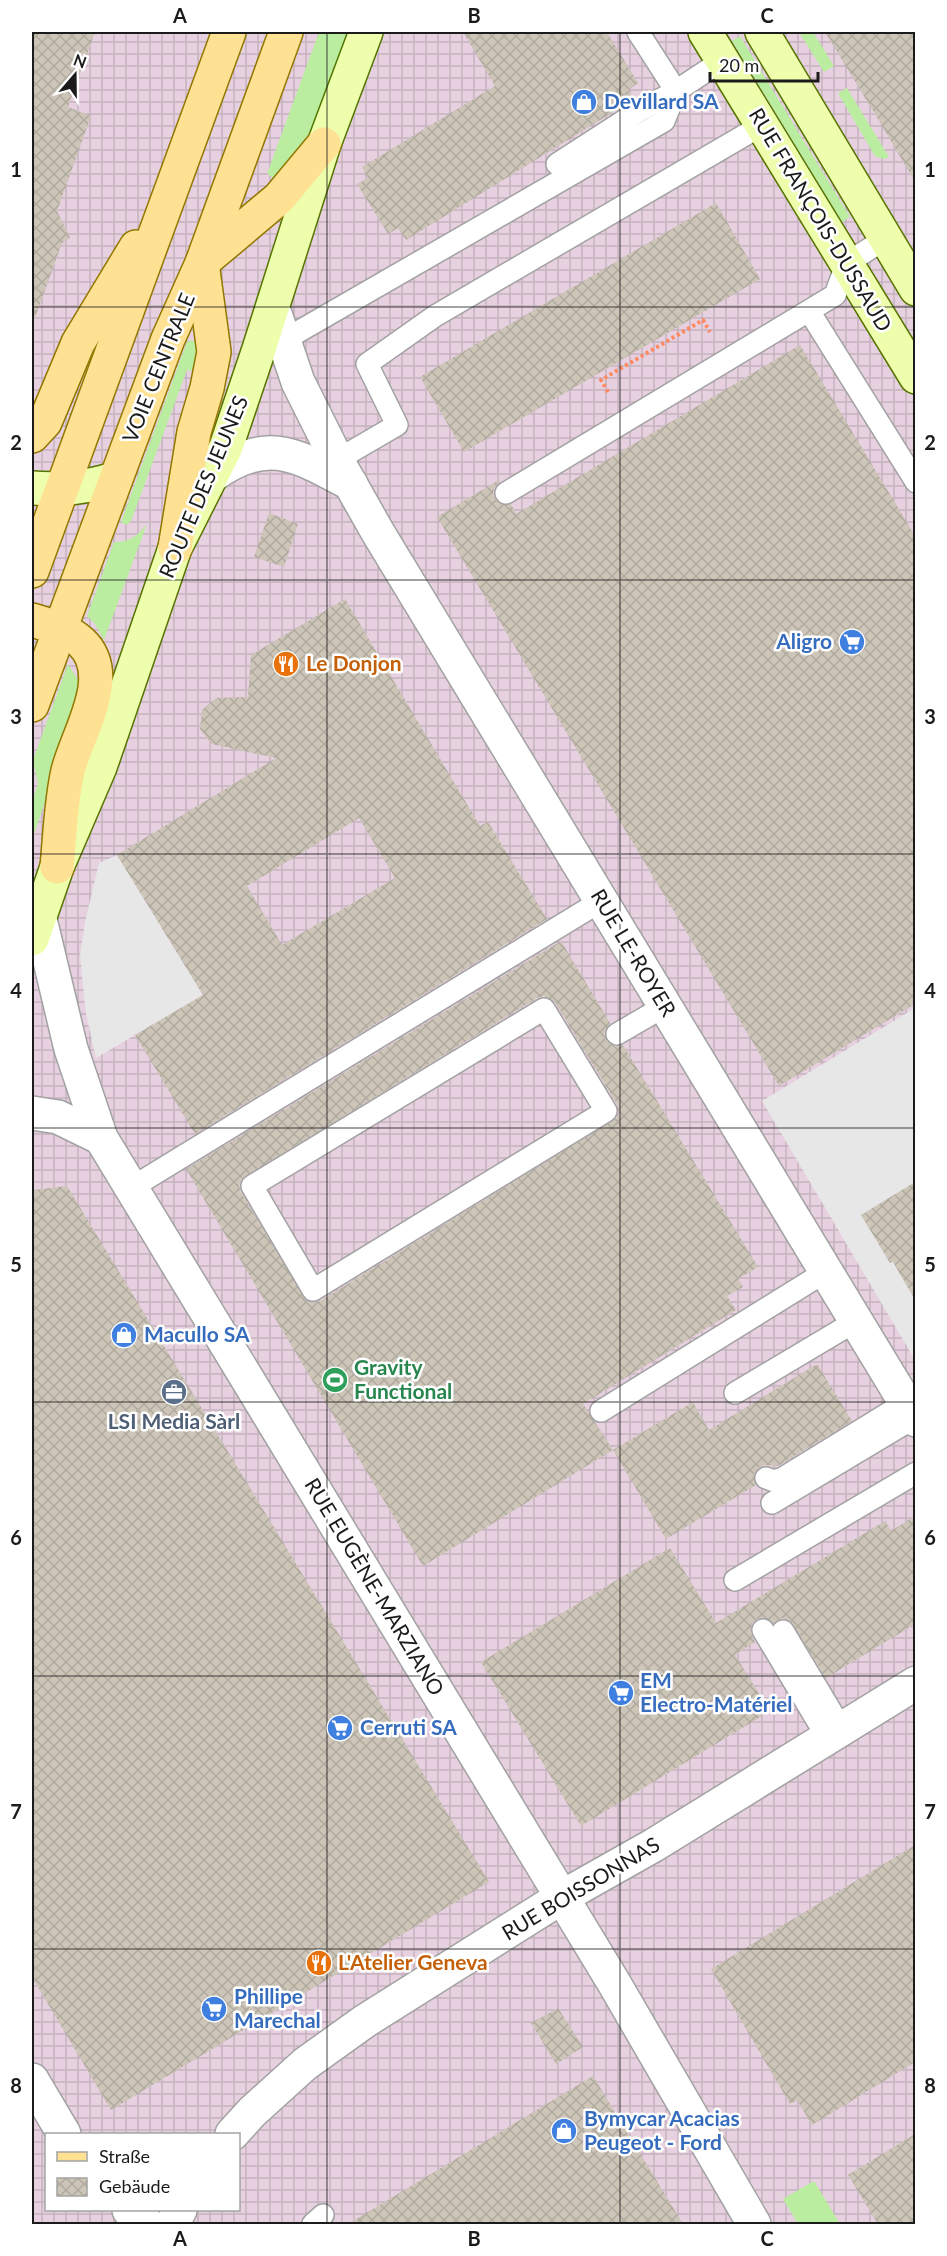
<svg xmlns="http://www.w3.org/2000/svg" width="947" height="2256" font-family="Lato,sans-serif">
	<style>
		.industrial { fill: url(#industrial-grid); fill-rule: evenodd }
		.grass { fill: #baeda0 }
		.parking { fill: #e7e7e7 }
		.building { fill: url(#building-cross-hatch); fill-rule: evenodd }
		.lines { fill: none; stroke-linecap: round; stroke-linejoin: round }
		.lane-casing { stroke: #a2a2a2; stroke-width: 24 }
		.street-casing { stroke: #a2a2a2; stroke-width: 36 }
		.secondary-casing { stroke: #567400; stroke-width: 36 }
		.primary-casing { stroke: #927800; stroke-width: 36 }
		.path { stroke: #ff885f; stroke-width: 4; stroke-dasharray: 3 3; stroke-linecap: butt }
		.lane { stroke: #fff; stroke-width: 21 }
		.street { stroke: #fff; stroke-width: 33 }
		.secondary { stroke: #edfead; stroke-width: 33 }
		.primary { stroke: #ffe193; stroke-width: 33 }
		.grid { fill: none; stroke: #1b1b1b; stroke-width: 1.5; stroke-opacity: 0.55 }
		.labels { text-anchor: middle; stroke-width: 5; stroke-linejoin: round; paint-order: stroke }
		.shop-label { font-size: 21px; font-weight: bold; fill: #366cbe; stroke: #fff; text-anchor: start }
		.street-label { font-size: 21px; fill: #1b1b1b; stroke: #fff }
		.food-label { font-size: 21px; font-weight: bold; fill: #c56008; stroke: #fff; text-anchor: start }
		.leisure-label { font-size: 21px; font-weight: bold; fill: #27864d; stroke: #fff; text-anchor: start }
		.service-label { font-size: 21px; font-weight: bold; fill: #4e5e75; stroke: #fff }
		.neatline { fill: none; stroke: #1b1b1b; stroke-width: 2 }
		.grid-label { font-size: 20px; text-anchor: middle; font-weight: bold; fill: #1b1b1b }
	</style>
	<defs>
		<pattern id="industrial-grid" width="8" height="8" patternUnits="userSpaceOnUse" patternTransform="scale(1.5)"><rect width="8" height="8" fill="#e7d0df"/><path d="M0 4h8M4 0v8" fill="none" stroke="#c6b2bf"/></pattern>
		<pattern id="building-cross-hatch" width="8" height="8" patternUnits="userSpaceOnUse" patternTransform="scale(1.5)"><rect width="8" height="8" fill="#cdc5b8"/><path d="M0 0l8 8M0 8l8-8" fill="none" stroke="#afa99e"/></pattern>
	</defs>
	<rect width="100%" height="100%" fill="#eeebdf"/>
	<path class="industrial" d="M32,32h883v2192h-883zM46,2134h192v76h-192z"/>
	<g class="grass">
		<path d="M319,32h29l-32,86 -12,27 -26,35 -11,-6z"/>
		<path d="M799,32h14l21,34 -10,6z"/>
		<path d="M740,36l110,181 -8,5 -110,-181z"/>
		<path d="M847,88l42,69 -5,2 -9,-3 -37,-63z"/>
		<path d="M192,340l5,4 1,12 -3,15 -8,-1 -56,151 -5,4 -5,-3 66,-180z"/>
		<path d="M147,524l-43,116 -9,-16 -8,-8 27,-74c16,0 23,-6 33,-18z"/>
		<path d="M68,664l10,16 2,12 -23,75 -25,73v-39l6,-17 -5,-24z"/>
		<path d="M814,2181l26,43h-42l-15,-25z"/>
	</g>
	<g class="parking">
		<path d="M117,855l86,140 -107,63 -10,-44 -6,-58 5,-34 14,-59z"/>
		<path d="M915,1008v352l-153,-259z"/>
	</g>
	<g class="building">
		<path d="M32,32h63l-27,75 23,9 -34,95 13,27 -8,5 -27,75 -3,-1z"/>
		<path d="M463,32h144l31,51 -10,7 6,9 -228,141 -8,-12 -10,6 -31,-50 11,-6 -6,-11 133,-81z"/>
		<path d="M825,32h90v150l-37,-63z"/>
		<path d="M716,203l44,76 -296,173 -44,-75z"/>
		<path d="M800,345l115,191v468l-136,82 -342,-569 62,-37 1,2 -5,4 -2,7 2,6 5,5h11l5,10z"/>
		<path d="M269,513l29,11 -14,43 -30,-10z"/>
		<path d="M345,599l135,227 8,-4 59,97 -352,215 -60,-99 68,-40 -86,-140 159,-97 -64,-14 -12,-15 2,-19 14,-12 32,-1 3,-42zM359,818l36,60 -113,67 -35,-59z"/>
		<path d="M561,941l49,82 -6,10 2,8 10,6 7,-2 135,222 -20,12 5,8 -16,9 9,14 -153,94 30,46 -190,116 -237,-397zM544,996l11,6 62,102 2,7 -2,7 -297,183 -7,2 -7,-2 -65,-109 -2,-6 2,-7 296,-181z"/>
		<path d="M915,1182v118l-22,-38 -3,1 -29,-48z"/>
		<path d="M67,1186l422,696 -378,228 -79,-133v-787z"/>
		<path d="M817,1364l35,57 -74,45 -14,-1 -6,3 -4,6 2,11 -90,54 -53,-89 80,-48 16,28z"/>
		<path d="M915,1516v108l-89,54 -36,-58 -8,-2 -8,5 -11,-6 -6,2 -5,4 -2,7 5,12 -20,13 35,56 -189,115 -100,-164 189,-114 46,75 169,-102 6,10z"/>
		<path d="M915,1845v217l-103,63 -15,-25 -7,4 -79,-135z"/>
		<path d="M558,2008l25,39 -27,17 -25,-41z"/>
		<path d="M593,2076l90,148h-335z"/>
		<path d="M915,2134v90h-37l-30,-49z"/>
	</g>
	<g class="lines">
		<g class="lane-casing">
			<g id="lane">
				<path d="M557,164l82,-53 37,-20 -38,-59"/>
				<path d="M809,311l107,171"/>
				<path d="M284,340l380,-219 12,-30 47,-31"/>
				<path d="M337,460l60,-35 -30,-61 68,-48 327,-191"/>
				<path d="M506,493l329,-198 12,-32 38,-24"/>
				<path d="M544,1009l62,102 -293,179 -61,-104z"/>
				<path d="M617,1034l48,-28"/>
				<path d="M131,1188l470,-287"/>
				<path d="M735,1393l121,-72"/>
				<path d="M601,1411l224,-139"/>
				<path d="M766,1478l8,3 9,-3 122,-75"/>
				<path d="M772,1503l142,-85"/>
				<path d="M735,1580l181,-107"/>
				<path d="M763,1630l64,107"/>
				<path d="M783,1631l58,97"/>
				<path d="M313,2224l10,-9"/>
			</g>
		</g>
		<g class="street-casing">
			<g id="street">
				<path d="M273,308l25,74 39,78 40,71 539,889"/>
				<path d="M213,475c56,-40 85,-19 138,9"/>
				<path d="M39,915l32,134 30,89 513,845 140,241"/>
				<path d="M32,1113l26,4 43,21"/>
				<path d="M32,2080l32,54"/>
				<path d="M232,2134l20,-22 53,-48 60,-43 197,-124 92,-52 262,-162"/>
				<path d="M129,2210l18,14"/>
				<path d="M172,2224l8,-14"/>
			</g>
		</g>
		<g class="secondary-casing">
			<g id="secondary">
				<path d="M705,32l211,345"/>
				<path d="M762,32l154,257"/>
				<path d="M32,488c31,2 52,0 82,-9"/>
				<path d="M32,939l25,-72 43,-100 75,-219 51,-101 33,-98 65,-205 42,-112"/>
			</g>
		</g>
		<g class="primary-casing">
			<g id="primary">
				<path d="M203,262l76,-64 45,-54"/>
				<path d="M32,436l13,-14 33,-79 58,-96"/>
				<path d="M175,548l19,-116 13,-44 7,-36 -12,-89"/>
				<path d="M32,571l197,-539"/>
				<path d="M32,620c16,5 36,10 49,22 36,33 -4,92 -13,129 -7,30 -8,66 -11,96"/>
				<path d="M32,705l136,-366 34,-76 84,-231"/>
			</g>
		</g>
		<path class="path" d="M608,392l-7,-12 102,-60 7,12"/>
		<use href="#lane" class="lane"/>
		<use href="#street" class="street"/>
		<use href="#secondary" class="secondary"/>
		<use href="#primary" class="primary"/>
	</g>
	<path class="grid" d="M327,32v2192M620,32v2192M32,307h884M32,580h884M32,854h884M32,1128h884M32,1402h884M32,1676h884M32,1949h884"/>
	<defs>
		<g id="shop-disc" transform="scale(1.35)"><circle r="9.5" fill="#3f7fe0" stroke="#fff"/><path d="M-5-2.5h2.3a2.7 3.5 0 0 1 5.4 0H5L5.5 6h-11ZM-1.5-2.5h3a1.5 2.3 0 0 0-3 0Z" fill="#fff"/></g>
		<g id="supermarket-disc" transform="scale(1.35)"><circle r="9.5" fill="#3f7fe0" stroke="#fff"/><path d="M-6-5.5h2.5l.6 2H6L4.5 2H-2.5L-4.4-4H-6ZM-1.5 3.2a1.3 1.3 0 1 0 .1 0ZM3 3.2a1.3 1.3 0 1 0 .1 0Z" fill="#fff"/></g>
		<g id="restaurant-disc" transform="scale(1.35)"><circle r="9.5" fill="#e8710a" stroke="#fff"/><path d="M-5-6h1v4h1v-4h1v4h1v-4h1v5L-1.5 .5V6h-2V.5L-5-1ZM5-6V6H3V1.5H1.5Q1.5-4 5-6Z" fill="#fff"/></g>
		<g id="stadium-disc" transform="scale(1.35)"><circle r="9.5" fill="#2e9e5b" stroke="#fff"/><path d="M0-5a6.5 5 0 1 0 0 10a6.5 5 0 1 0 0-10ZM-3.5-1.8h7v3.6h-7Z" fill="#fff"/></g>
		<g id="office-disc" transform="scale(1.35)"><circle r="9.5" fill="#5c6f8a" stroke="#fff"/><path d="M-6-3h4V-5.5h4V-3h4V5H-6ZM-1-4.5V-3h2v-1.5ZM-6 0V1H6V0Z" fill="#fff"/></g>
	</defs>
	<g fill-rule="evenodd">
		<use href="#shop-disc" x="584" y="102"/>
		<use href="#supermarket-disc" x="852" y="642"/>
		<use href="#restaurant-disc" x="286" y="664"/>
		<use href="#shop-disc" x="124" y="1335"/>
		<use href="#stadium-disc" x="335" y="1380"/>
		<use href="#office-disc" x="174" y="1392"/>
		<use href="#supermarket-disc" x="621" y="1693"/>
		<use href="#supermarket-disc" x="340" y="1728"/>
		<use href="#restaurant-disc" x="319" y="1963"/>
		<use href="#supermarket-disc" x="214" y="2009"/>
		<use href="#shop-disc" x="564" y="2131"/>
	</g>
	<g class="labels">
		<g class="shop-label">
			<text x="604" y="109">Devillard SA</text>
			<text x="832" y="649" text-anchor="end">Aligro</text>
			<text x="144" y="1342">Macullo SA</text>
			<text x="640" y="1688">EM<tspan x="640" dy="24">Electro-Matériel</tspan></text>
			<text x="360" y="1735">Cerruti SA</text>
			<text x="234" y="2004">Phillipe<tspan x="234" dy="24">Marechal</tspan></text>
			<text x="584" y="2126">Bymycar Acacias<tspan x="584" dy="24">Peugeot - Ford</tspan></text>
		</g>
		<g class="street-label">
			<text transform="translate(820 220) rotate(59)" y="7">RUE FRANÇOIS-DUSSAUD</text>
			<text transform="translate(159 368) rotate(-68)" y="7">VOIE CENTRALE</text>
			<text transform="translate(204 487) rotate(-67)" y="7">ROUTE DES JEUNES</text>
			<text transform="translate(633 953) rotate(59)" y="7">RUE LE-ROYER</text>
			<text transform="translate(374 1587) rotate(59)" y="7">RUE EUGÈNE-MARZIANO</text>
			<text transform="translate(581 1889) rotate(-31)" y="7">RUE BOISSONNAS</text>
		</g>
		<g class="food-label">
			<text x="306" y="671">Le Donjon</text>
			<text x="338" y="1970">L'Atelier Geneva</text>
		</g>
		<g class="leisure-label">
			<text x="354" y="1375">Gravity<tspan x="354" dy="24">Functional</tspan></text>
		</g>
		<g class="service-label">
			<text x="174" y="1429">LSI Media Sàrl</text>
		</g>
	</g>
	<rect width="947" height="2256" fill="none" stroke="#ffffff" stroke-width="66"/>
	<rect x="45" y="2133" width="195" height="78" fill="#ffffff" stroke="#a4a4a4" stroke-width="1.5"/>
	<rect x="57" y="2152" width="30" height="9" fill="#ffe193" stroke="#a4a4a4" stroke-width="1.5"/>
	<text x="99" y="2163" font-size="18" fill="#1b1b1b">Straße</text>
	<rect x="57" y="2178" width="30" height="18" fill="url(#building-cross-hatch)" stroke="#a4a4a4" stroke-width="1.5"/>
	<text x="99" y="2193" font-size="18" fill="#1b1b1b">Gebäude</text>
	<g transform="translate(75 75) rotate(20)" stroke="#ffffff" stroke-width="4.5" paint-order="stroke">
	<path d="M0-4.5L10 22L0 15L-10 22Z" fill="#1b1b1b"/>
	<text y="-9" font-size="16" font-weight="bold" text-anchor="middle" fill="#1b1b1b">N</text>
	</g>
	<path d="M710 72v9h108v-9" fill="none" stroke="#1b1b1b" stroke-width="3"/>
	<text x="719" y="72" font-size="18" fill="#1b1b1b" stroke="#ffffff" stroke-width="4.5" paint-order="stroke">20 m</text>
	<rect x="33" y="33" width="881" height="2190" class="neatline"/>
	<g class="grid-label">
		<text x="180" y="23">A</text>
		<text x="474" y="23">B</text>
		<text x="767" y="23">C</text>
		<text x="16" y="177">1</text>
		<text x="930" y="177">1</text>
		<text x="16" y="450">2</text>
		<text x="930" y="450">2</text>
		<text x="16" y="724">3</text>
		<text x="930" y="724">3</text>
		<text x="16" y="998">4</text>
		<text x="930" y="998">4</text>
		<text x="16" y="1272">5</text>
		<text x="930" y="1272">5</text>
		<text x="16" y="1545">6</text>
		<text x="930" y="1545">6</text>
		<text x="16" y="1819">7</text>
		<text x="930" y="1819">7</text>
		<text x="16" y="2093">8</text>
		<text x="930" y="2093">8</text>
		<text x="180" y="2246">A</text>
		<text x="474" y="2246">B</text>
		<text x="767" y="2246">C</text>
	</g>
</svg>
